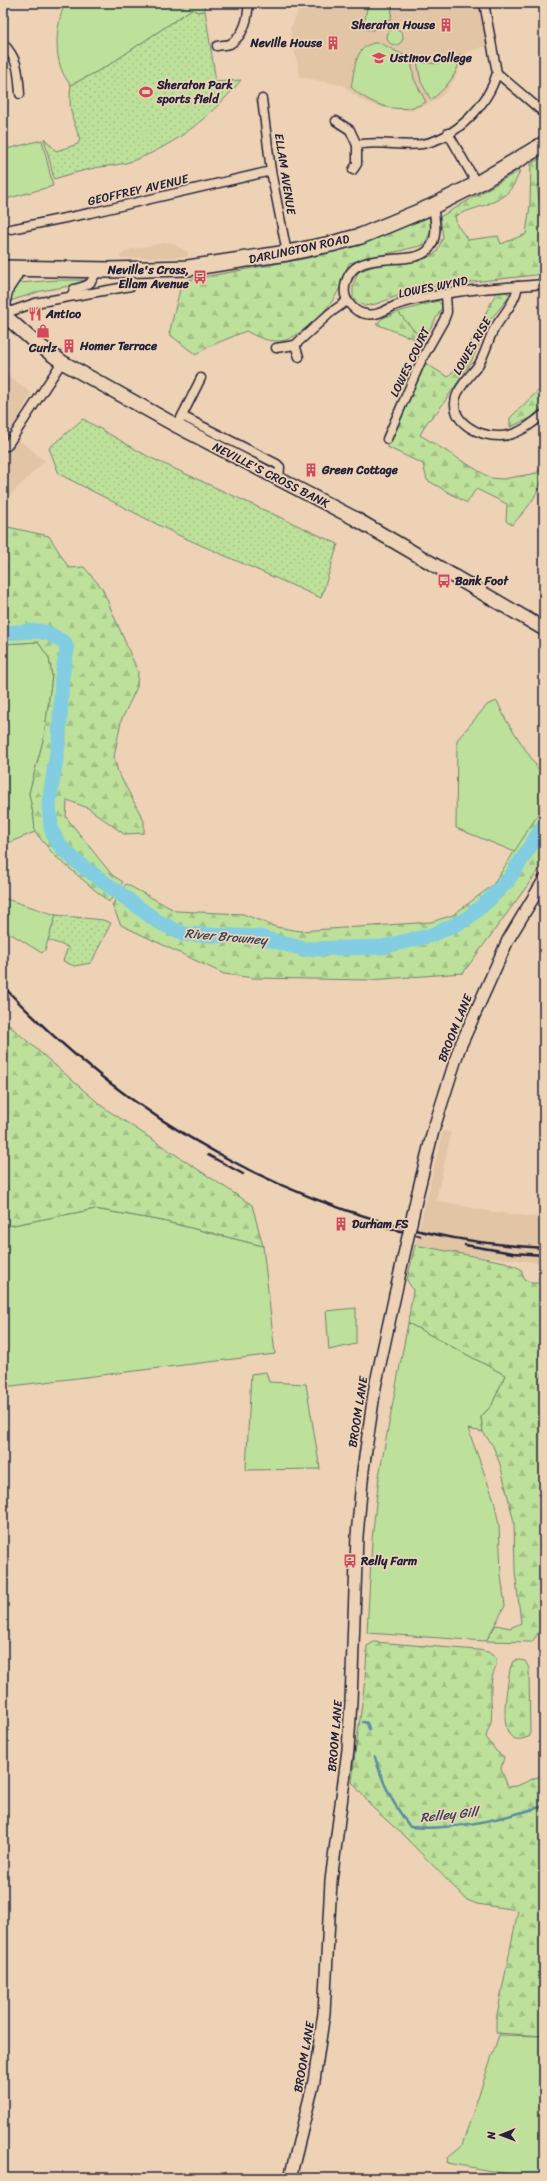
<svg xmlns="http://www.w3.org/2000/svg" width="547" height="2181" font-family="Sriracha,sans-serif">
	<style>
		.built { fill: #e1c5a5 }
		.grass { fill: #bde19b; stroke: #70826b }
		.forest { fill: url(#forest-firs); stroke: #70826b }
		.park { fill: url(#park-dots); stroke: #70826b }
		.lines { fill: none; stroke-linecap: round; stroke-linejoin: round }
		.stream { stroke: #5c899f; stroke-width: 2.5 }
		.river { stroke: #82cde2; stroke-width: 15 }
		.street-casing { stroke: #22223b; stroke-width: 11 }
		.secondary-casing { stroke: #22223b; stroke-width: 14 }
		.primary-casing { stroke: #22223b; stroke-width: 16 }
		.highway-casing { stroke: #22223b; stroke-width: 18 }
		.street { stroke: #eed2b5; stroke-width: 8 }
		.secondary { stroke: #eed2b5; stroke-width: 11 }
		.primary { stroke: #eed2b5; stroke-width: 13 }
		.highway { stroke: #eed2b5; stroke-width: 15 }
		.rail { stroke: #22223b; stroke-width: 2.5 }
		.secondary-bridge-casing { stroke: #22223b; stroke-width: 14; stroke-linecap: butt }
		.secondary-bridge { stroke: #eed2b5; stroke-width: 11 }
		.labels { text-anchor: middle; stroke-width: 3.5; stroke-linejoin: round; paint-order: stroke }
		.poi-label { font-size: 12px; font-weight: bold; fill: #22223b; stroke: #eed2b5; text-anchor: start }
		.street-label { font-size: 12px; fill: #22223b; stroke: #eed2b5 }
		.water-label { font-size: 13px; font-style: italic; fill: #35445c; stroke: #eed2b5 }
	</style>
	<defs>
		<pattern id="forest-firs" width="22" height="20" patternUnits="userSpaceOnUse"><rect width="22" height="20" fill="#bde19b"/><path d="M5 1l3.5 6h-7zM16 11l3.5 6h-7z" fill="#a2c186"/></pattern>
		<pattern id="park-dots" width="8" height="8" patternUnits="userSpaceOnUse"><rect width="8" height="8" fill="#bde19b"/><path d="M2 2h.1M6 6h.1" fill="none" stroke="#a2c186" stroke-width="1.8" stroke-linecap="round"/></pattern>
	</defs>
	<rect width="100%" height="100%" fill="#eed2b5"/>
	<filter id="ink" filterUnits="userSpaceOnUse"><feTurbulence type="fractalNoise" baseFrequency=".025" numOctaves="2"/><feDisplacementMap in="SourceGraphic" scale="8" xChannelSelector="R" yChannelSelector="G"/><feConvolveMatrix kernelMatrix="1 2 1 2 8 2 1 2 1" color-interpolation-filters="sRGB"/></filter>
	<g filter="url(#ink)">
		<g class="built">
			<path d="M302,3h178l8,44h-6l-17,6 -10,25 -10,15 -12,9 -22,9 -33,-4 -15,-6 -21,-16 -42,-8 -10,-48z"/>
			<path d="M170,242l18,10v5l-68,1v-2l11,-7z"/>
			<path d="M3,371l29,23 -23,38 36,29 -42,41z"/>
			<path d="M443,1131l8,2 -15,67 57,12 51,6v45l-65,-7 -64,-11z"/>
		</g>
		<g class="grass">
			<path d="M65,3h139l1,8 -8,1 -5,-3 -86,58 -35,18c-19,-20 -16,-58 -6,-82z"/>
			<path d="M368,3h24l-1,17 -5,-1 -8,4 -4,7 -9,-1 -1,-5z"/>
			<circle cx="395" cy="37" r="8"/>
			<path d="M374,43h6l31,16 3,20 12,23c-25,14 -55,4 -75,-15 4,-17 3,-40 23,-44z"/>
			<path d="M460,54c0,19 -15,35 -29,46l-10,-18 -4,-21c14,4 32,4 43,-7z"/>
			<path d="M42,140l11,46 -47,13 -3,-1v-48z"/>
			<path d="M57,280h31l-1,3 -46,8 -28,9 -4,-1 3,-13 7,-3z"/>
			<path d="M438,301l5,5 -20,35 -25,-29z"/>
			<path d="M38,642l11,16 3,18 -8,61 -15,56 5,26 1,13 -32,13v-201z"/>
			<path d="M497,701l9,19 33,50 5,3v32l-29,47 -59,-24 1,-88 30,-35z"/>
			<path d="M3,898l53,17 -11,35 -3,3 -39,-24z"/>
			<path d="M95,1209l68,12 100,25 12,108 -272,33v-160z"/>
			<path d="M356,1308v36l-27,6 -3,-39z"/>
			<path d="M408,1323l97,52 -13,30 -11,12 2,15 -15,-3 26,71 5,25 2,50 4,31 -19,35 -119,-8 5,-93 7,-64z"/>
			<path d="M266,1372l3,10 37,2 14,85 -74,1 5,-96z"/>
			<path d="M499,2035l45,1v142h-14l-83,-15 1,-6 14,-12z"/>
		</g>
		<g class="forest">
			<path d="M544,157v26l-7,3 7,47v41l-125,14 -43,16 -12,2 -11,-7v-14l5,-13 19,-7 50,-7 10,-6 6,-15 -3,-20 80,-47c-11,36 -35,32 -65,46l2,9 11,15 30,-4 3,8 25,-10 4,-29 1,-42z"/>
			<path d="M430,217l1,14 -7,14 -75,18c-4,10 -7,22 -13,32 -7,14 -39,45 -55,46 -13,1 -24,-4 -35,-10l-41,17 -9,7 -27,-21 13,-53 126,-23 42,-11z"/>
			<path d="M504,291l7,4 -22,26 -19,43 -32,47 -11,11 -7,13 70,43 13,1 34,-6 7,-9c0,25 -16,44 -32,61l-6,-4 1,-17 -31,-15 -9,14 -40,-23 -4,-16 -36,-17 38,-84 23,14 13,-15 35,-69z"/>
			<path d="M398,312l25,29 -1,1 -46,-18 7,-6z"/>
			<path d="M544,385v20l-13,13 -21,9v-9z"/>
			<path d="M3,526l46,10 20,32 15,-1 18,21 36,84 -1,15 -16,34 -7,36 4,15 26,49v12l-20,1 -36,-26 -21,-8 -1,17 46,58 11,7 -14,20 -54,-46 -20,-24 -1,-13 -5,-26 15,-56 8,-61 -3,-18 -11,-16 -35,2z"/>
			<path d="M544,805v58l-81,110 -93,7 -116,-2 -30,-4 -103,-49 -9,-20 14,-21 50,27 67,3 33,13 24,4 131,-9 22,-7 40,-30z"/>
			<path d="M3,1020l100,87 149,98 11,41 -100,-25 -68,-12 -92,18z"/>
			<path d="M415,1245l90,17 16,7 3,10 8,4h12v299l-2,45 -10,15 -46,-1 10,-16 14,3 11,-5 -6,-52 -1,-49 -14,-58 -7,-18 -10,-14 -2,-15 11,-12 13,-30 -97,-52 5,-33 -6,-10z"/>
			<path d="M374,1642l104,8 10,2 8,6c1,11 -2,11 -4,20 -3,15 1,30 -1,44 -1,5 -4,9 -5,15l10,14 8,6 -3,12 7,18 9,-1 27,-12v262l-48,-3v-13l22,-110 -41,-6 -10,-4 -64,-65 -30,-27 -21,-26c4,-46 14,-90 15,-136z"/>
			<path d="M519,1660l6,1 4,7 1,68c-38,19 -22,-50 -20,-67l3,-8z"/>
		</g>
		<g class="park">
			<path d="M192,9l5,3 8,-1 11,71 25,-2c-30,37 -70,69 -115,83 -12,3 -25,3 -36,6 -12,3 -24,6 -36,10l-10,-41 12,13 22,-7 2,-5c-8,-21 -12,-31 -9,-54l35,-18z"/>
			<path d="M83,419l66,38 189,87 -17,54 -143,-63 -119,-61 -10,-26z"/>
			<path d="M56,915l47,5 8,3 -20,40 -17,3 -11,-5 5,-14 -20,-7z"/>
		</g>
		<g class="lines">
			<g class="stream">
				<path d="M363,1722l4,1 2,6"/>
				<path d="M375,1757c9,30 17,45 35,70 41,4 95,-9 134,-21"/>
			</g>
			<path class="river" d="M3,633l34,-2 11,2 17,10 2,7 -5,26 -3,64 -10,63 2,25 3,9 8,11 15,14 80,59 26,13 76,3 45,12 78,-2 50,-12 33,-15 23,-19 21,-22 35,-54"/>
			<g class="street-casing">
				<g id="street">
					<path d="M484,3l13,70 47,40"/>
					<path d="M3,43c16,18 15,28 17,51"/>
					<path d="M217,46c4,-1 10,-1 13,-2 14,-8 19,-27 18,-41"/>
					<path d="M262,99l9,72 16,82"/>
					<path d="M336,121l14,9 7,15c21,-5 44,2 65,-1 34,-6 66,-39 75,-71"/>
					<path d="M448,133l29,51"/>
					<path d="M353,170l4,-6v-19"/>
					<path d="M433,206c2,13 6,33 -5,44 -17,18 -73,-3 -82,32 -2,7 -2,15 3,21 4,6 9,10 17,11 12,3 23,-7 34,-10 46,-14 96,-16 144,-20"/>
					<path d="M11,229l79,-16 181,-42"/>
					<path d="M518,286c-3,18 -16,29 -25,45 -5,10 -8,23 -14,33 -7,10 -19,21 -23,33 -7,25 23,40 45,39 16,0 32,-13 43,-22"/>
					<path d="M72,296l2,-7c16,-4 17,-4 23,-19"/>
					<path d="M3,314l32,-11 96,-17"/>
					<path d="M295,345l4,12"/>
					<path d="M276,348l19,-3 35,-32 17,-12"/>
					<path d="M182,416l19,-38"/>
					<path d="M177,426l5,-10 95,48 3,3 -1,12"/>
					<path d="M387,439l35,-80 22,-39 3,-8 -1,-18"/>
					<path d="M7,446l55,-84"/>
				</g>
			</g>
			<g class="secondary-casing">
				<g id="secondary">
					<path d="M417,1196l16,-65 26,-82 49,-109 36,-60"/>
					<path d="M290,2178l24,-97 10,-68 7,-132 17,-131 3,-49 6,-165 6,-66 12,-83 20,-92"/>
				</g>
			</g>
			<g class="primary-casing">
				<path id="primary" d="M3,314l28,25 31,23 115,64 177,92 190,111"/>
			</g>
			<g class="highway-casing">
				<g id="highway">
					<path d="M3,268l107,2 78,-2 99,-15 44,-9 30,-8 72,-30 44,-22 67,-40"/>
					<path d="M3,297l3,-10 8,-12"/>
					<path d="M3,299v15"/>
				</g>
			</g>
			<use href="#street" class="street"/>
			<use href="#secondary" class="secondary"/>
			<use href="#primary" class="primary"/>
			<use href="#highway" class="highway"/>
			<g class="rail">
				<path d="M3,986c141,150 333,252 541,262"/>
				<path d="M208,1155l35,19"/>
				<path d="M358,1220l62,16"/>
				<path d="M465,1245l48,8 31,2"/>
			</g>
			<g class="secondary-bridge-casing">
				<path id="secondary-bridge" d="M395,1295l22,-99"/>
			</g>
			<use href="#secondary-bridge" class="secondary-bridge"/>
		</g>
	</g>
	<defs>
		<g id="building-bare" transform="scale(1.08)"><path d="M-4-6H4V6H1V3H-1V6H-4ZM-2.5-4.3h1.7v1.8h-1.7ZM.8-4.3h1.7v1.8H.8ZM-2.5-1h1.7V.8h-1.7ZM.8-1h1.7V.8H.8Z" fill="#d1495b" stroke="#eed2b5" stroke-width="2.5" paint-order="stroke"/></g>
		<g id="university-bare" transform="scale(1.08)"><path d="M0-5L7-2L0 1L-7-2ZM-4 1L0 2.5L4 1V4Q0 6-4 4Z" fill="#d1495b" stroke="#eed2b5" stroke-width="2.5" paint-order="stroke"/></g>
		<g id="stadium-bare" transform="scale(1.08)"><path d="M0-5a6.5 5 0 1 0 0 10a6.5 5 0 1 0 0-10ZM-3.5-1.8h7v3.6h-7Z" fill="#d1495b" stroke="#eed2b5" stroke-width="2.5" paint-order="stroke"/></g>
		<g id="bus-bare" transform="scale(1.08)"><path d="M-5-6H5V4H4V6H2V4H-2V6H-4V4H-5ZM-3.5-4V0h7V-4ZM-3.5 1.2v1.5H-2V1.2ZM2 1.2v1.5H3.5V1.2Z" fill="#d1495b" stroke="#eed2b5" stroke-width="2.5" paint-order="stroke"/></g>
		<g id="restaurant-bare" transform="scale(1.08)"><path d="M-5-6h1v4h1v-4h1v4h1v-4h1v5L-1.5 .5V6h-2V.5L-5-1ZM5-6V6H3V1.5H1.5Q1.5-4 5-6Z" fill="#d1495b" stroke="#eed2b5" stroke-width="2.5" paint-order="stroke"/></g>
		<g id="shop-bare" transform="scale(1.08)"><path d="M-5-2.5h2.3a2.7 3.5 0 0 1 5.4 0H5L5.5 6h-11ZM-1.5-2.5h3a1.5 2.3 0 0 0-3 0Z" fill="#d1495b" stroke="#eed2b5" stroke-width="2.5" paint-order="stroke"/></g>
	</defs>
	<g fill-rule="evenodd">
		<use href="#building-bare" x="446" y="25"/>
		<use href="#building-bare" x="333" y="43"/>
		<use href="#university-bare" x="379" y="58"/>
		<use href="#stadium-bare" x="146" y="92"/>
		<use href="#bus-bare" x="200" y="277"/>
		<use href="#restaurant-bare" x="35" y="314"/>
		<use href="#shop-bare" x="43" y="331"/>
		<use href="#building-bare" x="69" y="346"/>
		<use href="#building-bare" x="311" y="470"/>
		<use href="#bus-bare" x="444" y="581"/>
		<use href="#building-bare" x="341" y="1224"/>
		<use href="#bus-bare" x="350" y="1561"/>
	</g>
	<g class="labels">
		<g class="poi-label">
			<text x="435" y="29" text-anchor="end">Sheraton House</text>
			<text x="322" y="47" text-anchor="end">Neville House</text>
			<text x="390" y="62">Ustinov College</text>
			<text x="157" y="89">Sheraton Park<tspan x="157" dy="14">sports field</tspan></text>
			<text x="189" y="274" text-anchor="end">Neville's Cross,<tspan x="189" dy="14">Ellam Avenue</tspan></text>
			<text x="46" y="318">Antico</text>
			<text x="80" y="350">Homer Terrace</text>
			<text x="43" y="352" text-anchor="middle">Curlz</text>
			<text x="322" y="474">Green Cottage</text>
			<text x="455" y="585">Bank Foot</text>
			<text x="352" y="1228">Durham FS</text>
			<text x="361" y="1565">Relly Farm</text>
		</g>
		<g class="street-label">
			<text transform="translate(285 174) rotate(81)" y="4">ELLAM AVENUE</text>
			<text transform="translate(138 190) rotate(-13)" y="4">GEOFFREY AVENUE</text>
			<text transform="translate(299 249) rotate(-12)" y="4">DARLINGTON ROAD</text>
			<text transform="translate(433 287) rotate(-11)" y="4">LOWES WYND</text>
			<text transform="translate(472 346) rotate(-60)" y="4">LOWES RISE</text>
			<text transform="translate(410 362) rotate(-64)" y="4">LOWES COURT</text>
			<text transform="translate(271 475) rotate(27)" y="4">NEVILLE'S CROSS BANK</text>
			<text transform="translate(455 1028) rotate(-68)" y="4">BROOM LANE</text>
			<text transform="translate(358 1412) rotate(-81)" y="4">BROOM LANE</text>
			<text transform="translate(335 1736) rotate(-85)" y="4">BROOM LANE</text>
			<text transform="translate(304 2057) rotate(-80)" y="4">BROOM LANE</text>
		</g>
		<g class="water-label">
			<text transform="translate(226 936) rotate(5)" y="5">River Browney</text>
			<text transform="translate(449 1814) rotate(-6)" y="5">Relley Gill</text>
		</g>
	</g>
	<rect width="547" height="2181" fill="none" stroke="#eed2b5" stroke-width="16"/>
	<rect x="8" y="8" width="531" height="2165" fill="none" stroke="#22223b" stroke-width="1.5" filter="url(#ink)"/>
	<g transform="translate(501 2135) rotate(269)" stroke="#eed2b5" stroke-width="3" paint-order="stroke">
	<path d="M0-3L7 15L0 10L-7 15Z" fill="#22223b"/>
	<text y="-6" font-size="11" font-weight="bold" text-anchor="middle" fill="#22223b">N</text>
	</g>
</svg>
